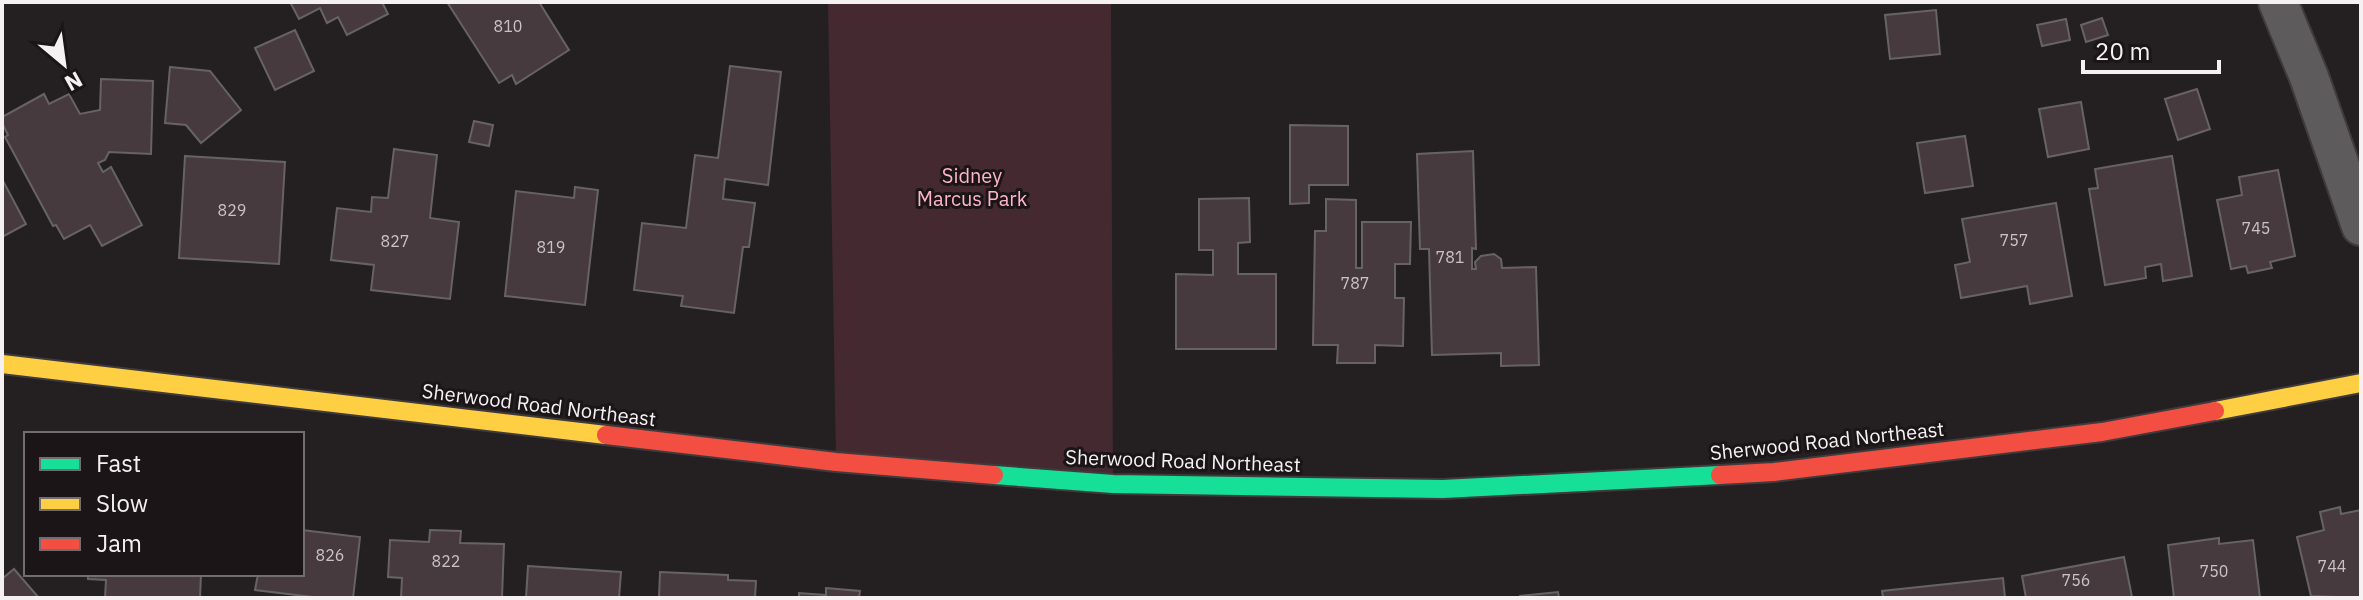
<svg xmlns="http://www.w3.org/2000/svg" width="2363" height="600" font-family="'IBM Plex Sans',sans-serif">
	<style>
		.green { fill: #442931 }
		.building { fill: #473a3e; stroke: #676364; stroke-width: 2 }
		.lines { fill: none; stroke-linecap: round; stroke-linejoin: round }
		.street-casing { stroke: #3f3b3d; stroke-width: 42 }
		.fast-casing { stroke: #3f3b3d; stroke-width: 22 }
		.slow-casing { stroke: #3f3b3d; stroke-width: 22 }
		.jam-casing { stroke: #3f3b3d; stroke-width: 22 }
		.street { stroke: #5e5b5c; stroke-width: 38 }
		.fast { stroke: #16e098; stroke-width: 18 }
		.slow { stroke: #ffcf43; stroke-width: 18 }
		.jam { stroke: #f24e42; stroke-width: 18 }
		.labels { text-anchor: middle; stroke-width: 6; stroke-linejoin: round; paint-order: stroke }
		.number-label { font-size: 16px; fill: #cac3c5 }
		.park-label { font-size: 20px; fill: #fdb5ca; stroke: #1b1517 }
		.street-label { font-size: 20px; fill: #f5f1f2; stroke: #1b1517 }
	</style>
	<rect width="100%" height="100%" fill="#241f21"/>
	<path class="green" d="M828,2h283l2,482 -277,-22z"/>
	<g class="building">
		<path d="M290,2h92l6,12 -41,21 -9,-18 -11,6 -7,-15 -21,11z"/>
		<path d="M447,2h92l30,48 -53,34 -4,-9 -13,8z"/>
		<path d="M1936,10l4,44 -50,5 -5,-44z"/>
		<path d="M2102,18l6,17 -22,7 -5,-17z"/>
		<path d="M2066,19l4,21 -28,6 -5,-21z"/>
		<path d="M295,30l19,41 -39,19 -20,-42z"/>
		<path d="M730,66l51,6 -13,113 -43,-6 -2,20 32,4 -6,44h-6l-9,66 -53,-7 2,-10 -49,-6 8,-67 44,5 9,-73 23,3z"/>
		<path d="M170,67l40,4 31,39 -40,33 -15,-18 -21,-2z"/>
		<path d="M101,79l52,2 -2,73 -42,-2 -4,8 -7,3 5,9 8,-5 31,58 -40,21 -12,-21 -26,14 -8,-14 -3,1 -48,-89 3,-2 -6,-12v-6l42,-23 5,10 20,-10 11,20 20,-4z"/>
		<path d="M2197,89l13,40 -32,11 -13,-41z"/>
		<path d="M2081,102l8,47 -41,8 -9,-48z"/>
		<path d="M474,121l19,4 -4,21 -20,-4z"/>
		<path d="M1290,125l58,1v59h-39v18l-19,1z"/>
		<path d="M1965,136l8,50 -48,7 -8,-50z"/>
		<path d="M394,149l43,6 -7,63 29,4 -9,77 -79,-9 3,-25 -43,-5 6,-52 34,4 1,-15 16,1z"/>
		<path d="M1473,151l3,98 -4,-1v21h4l-1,-7 6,-6 13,-2 7,5 1,9 34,-1 3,98 -38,1v-13l-69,2 -3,-106h-9l-3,-95z"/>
		<path d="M185,156l100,6 -6,102 -100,-6z"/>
		<path d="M2172,156l20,120 -29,5 -2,-17 -16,3 1,11 -41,7 -16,-96 9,-1 -3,-19z"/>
		<path d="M2278,170l17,86 -25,6 2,6 -24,5 -2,-7 -15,3 -14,-69 25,-5 -3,-18z"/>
		<path d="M2,179l24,45 -24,13z"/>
		<path d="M575,187l23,3 -13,115 -80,-9 11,-105 58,7z"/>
		<path d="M1249,198l1,44 -12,1v31h38v75h-100v-75l37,1v-25h-14v-51z"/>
		<path d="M1326,199l30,1v68h6v-46h49l-1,42h-15v34h9l-1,48 -28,-1v18h-38l1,-18h-25l2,-114h11z"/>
		<path d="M2056,203l16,93 -42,8 -3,-18 -66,12 -6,-33 15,-3 -8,-43z"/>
		<path d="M2340,507l1,7 20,-4v88l-50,-2 -14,-59 27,-7 -4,-18z"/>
		<path d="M302,530l58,7 -7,61h-32l-66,-8 3,-16h44z"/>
		<path d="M430,530l31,1 -1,12 44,1 -2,54h-101l1,-20 -14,-1 2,-37 39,2z"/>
		<path d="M2219,538v6l34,-4 7,58h-86l-6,-53z"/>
		<path d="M2124,557l8,40 -106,1 -4,-22z"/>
		<path d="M528,566l93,6 -2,26h-93z"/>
		<path d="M14,569l25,29h-37v-19z"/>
		<path d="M660,572l68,3v5l28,1 -1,17h-96z"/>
		<path d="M88,574h113l-1,24h-95l1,-18 -18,-1z"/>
		<path d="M2003,578l2,20h-122l-1,-7z"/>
		<path d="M826,588l34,3 -1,7h-60v-5l27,2z"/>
		<path d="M1558,592l1,6h-39v-2z"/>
	</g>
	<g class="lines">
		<g class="street-casing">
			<path id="street" d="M2278,2l31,75 52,149"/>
		</g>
		<g class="fast-casing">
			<path id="fast" d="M994,475l119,9 330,5 277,-14"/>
		</g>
		<g class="slow-casing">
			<g id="slow">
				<path d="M2,364l604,71"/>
				<path d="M2215,411l146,-28"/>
			</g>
		</g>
		<g class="jam-casing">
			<g id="jam">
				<path d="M606,435l230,27 158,13"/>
				<path d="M1720,475l54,-3 328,-40 113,-21"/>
			</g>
		</g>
		<use href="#street" class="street"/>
		<use href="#fast" class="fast"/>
		<use href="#slow" class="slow"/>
		<use href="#jam" class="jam"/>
	</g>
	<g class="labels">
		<g class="number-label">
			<text x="508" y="32">810</text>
			<text x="232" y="216">829</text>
			<text x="2256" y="234">745</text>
			<text x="2014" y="246">757</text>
			<text x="395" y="247">827</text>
			<text x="551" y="253">819</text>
			<text x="1450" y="263">781</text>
			<text x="1355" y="289">787</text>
			<text x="330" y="561">826</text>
			<text x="446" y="567">822</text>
			<text x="2332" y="572">744</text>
			<text x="2214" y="577">750</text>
			<text x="2076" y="586">756</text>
		</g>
		<g class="park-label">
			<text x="972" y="183">Sidney<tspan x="972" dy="23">Marcus Park</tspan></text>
		</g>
		<g class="street-label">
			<text transform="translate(539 405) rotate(7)" y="7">Sherwood Road Northeast</text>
			<text transform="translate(1827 441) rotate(-6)" y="7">Sherwood Road Northeast</text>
			<text transform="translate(1183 461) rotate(2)" y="7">Sherwood Road Northeast</text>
		</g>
	</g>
	<rect width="2363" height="600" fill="none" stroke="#f5f1f2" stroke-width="8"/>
	<rect x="24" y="432" width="280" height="144" fill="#1b1517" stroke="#726d6f" stroke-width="2"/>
	<rect x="40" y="458" width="40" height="12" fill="#16e098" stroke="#726d6f" stroke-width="2"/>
	<text x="96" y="472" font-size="24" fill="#f5f1f2">Fast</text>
	<rect x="40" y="498" width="40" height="12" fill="#ffcf43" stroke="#726d6f" stroke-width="2"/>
	<text x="96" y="512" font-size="24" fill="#f5f1f2">Slow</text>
	<rect x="40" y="538" width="40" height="12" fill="#f24e42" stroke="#726d6f" stroke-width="2"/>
	<text x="96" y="552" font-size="24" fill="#f5f1f2">Jam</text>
	<g transform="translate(64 64) rotate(151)" stroke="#1b1517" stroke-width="6" paint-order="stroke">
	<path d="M0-6L14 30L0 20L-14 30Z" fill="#f5f1f2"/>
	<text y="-12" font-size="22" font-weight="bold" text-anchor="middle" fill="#f5f1f2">N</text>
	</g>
	<path d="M2083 60v12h136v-12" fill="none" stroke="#f5f1f2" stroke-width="4"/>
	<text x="2095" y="60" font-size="24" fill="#f5f1f2" stroke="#1b1517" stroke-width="6" paint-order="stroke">20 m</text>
</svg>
